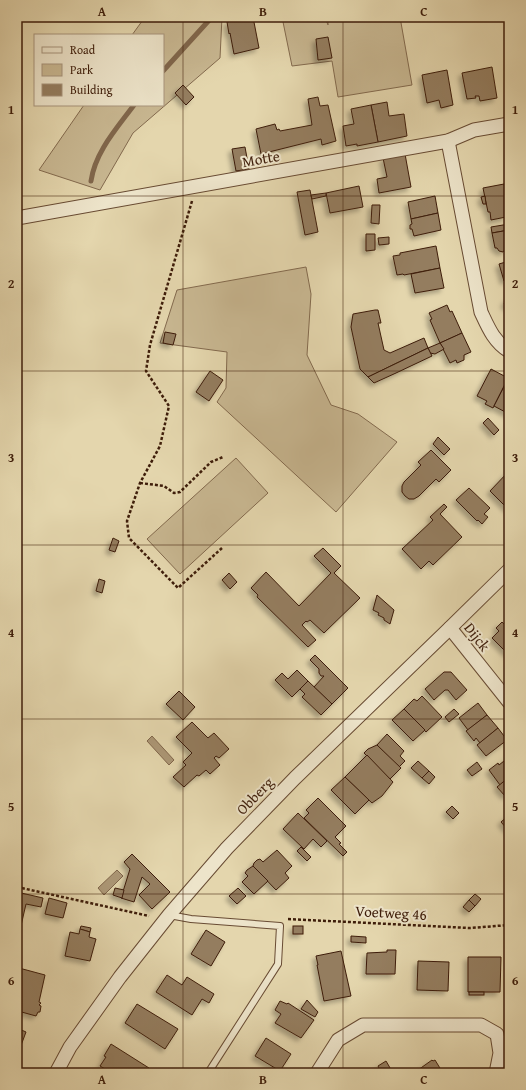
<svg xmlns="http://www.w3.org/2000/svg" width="526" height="1090" font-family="'Gentium Book Plus',serif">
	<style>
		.green { fill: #c8b791; stroke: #836a4e }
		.water { fill: #ac9776; stroke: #80664b }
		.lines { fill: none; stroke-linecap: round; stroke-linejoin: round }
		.stream { stroke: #80664b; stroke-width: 5 }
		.building { fill: #947d5f; stroke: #3e1d0a; filter: url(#shadow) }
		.service-casing { stroke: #684b33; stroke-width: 8 }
		.minor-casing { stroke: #684b33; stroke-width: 15 }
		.path { stroke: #3e1d0a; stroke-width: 2.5; stroke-dasharray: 3 2; stroke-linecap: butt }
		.service { stroke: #ede4ca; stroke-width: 6 }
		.minor { stroke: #ede4ca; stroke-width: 13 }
		.grid { fill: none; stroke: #3e1d0a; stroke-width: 1; stroke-opacity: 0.55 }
		.labels { text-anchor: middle; stroke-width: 4; stroke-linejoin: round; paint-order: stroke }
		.street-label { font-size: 15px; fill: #3e1d0a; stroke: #ede4ca }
		.neatline { fill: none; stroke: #3e1d0a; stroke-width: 1.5 }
		.grid-label { font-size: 13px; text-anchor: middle; font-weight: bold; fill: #3e1d0a }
	</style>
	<defs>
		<filter id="shadow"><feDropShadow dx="-3.5" dy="3.5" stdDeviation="2" flood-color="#0004"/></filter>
	</defs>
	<rect width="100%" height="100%" fill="#e4d6ad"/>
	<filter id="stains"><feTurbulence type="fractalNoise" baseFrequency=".005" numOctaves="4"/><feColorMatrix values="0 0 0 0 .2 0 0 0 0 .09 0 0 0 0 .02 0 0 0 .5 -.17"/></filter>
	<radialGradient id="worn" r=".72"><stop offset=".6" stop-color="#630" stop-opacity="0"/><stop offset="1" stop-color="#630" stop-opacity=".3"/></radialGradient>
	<g class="green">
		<path d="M145,17h77l-2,41 -87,75 -33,57 -61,-20 45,-65h79v-70h-31z"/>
		<path d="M282,17h43l3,8v-8h72l12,68 -74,12 -6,-36 -40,5z"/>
		<path d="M306,267l5,27 -4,61 24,50 27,9 39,28 -61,70 -119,-110 9,-14 1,-36 -67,-9 17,-53z"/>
		<path d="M236,458l32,35 -88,81 -33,-35z"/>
	</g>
	<g class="water">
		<path d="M152,736l22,24 -5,5 -22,-24z"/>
		<path d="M117,870l6,6 -19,19 -6,-7z"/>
	</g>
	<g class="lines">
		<g class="stream">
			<path d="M163,71l49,-54"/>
			<path d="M91,181c4,-29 26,-53 43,-76"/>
		</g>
	</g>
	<g class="building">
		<path d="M253,17l6,31 -25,6 -4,-21 -1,1 -2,-12z"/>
		<path d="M328,37l4,21 -14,2 -2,-21z"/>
		<path d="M492,67l5,31 -17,3 -1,-5h-4l1,2 -9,1 -5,-26z"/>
		<path d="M447,70l6,35 -12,3 -2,-8 -12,3 -5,-28z"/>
		<path d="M183,85l11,12 -8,8 -11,-12z"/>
		<path d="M318,97l2,9 8,-1 8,36 -14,4 -1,-6 -60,15 -5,-25 19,-5 2,6 2,-1 1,2 32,-6 -4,-26z"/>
		<path d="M387,102l2,14 15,-2 3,22 -29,6 -7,-37z"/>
		<path d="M371,105l7,37 -21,4v-2l-11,2 -3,-20 11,-2 -3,-15z"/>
		<path d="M245,147l4,22 -13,2 -4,-22z"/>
		<path d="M405,154l6,33 -32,6 -2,-14 10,-2 -4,-19z"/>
		<path d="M504,184l5,25 -4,1 1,7 -15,3 -1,-8h-2l-5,-24z"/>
		<path d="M359,186l4,21 -33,6 -4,-20z"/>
		<path d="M310,190l8,42 -13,3 -8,-43z"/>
		<path d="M326,193v3l-14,3 -1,-4z"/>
		<path d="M435,196l3,17 -27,6 -3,-17z"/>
		<path d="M485,196l1,8h-3l-2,-7z"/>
		<path d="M372,205h8l-1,19 -8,-1z"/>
		<path d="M438,213l3,17 -27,6 -2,-7h-2v-4l2,-1 -1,-5z"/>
		<path d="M509,224v6l-17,3 -1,-6z"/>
		<path d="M509,230v18h-3l-3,4 -4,-1 -2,-3h-2l-3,-15z"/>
		<path d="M366,234h9v16l-9,1z"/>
		<path d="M389,237v7l-10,1 -1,-7z"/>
		<path d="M436,246l4,22 -36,7 -1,-1 -6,1 -4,-19 7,-1v-2z"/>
		<path d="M509,261v18l-5,2 -5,-17z"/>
		<path d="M440,268l4,20 -29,5 -4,-19z"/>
		<path d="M509,297v11l-5,-4z"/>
		<path d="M447,305l3,7 2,-1 10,22 -22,10 -10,-23 2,-1 -3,-6z"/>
		<path d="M375,310h3l3,13h-3l6,27 6,3 34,-15 4,10 -60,29 -8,-8 -9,-42 2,-13z"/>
		<path d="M165,332l11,2 -3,11 -10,-2z"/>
		<path d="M462,333l9,19 -7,3v5l-7,3 -1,-3 -6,3 -10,-20z"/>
		<path d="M440,343l4,6 -9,5 -5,-1 -2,-5z"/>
		<path d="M428,348l4,8 -36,17 -22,10 -6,-6z"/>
		<path d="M491,369l17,9 -15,30 -8,-4 2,-3 -10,-5z"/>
		<path d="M210,371l13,9 -14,21 -13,-9z"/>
		<path d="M509,377v37l-15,-8z"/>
		<path d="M488,418l11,12 -5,5 -11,-12z"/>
		<path d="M438,437l12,12 -6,6 -11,-11z"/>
		<path d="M431,450l20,20 -12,12 -3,-3 -17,17 -5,3h-5l-4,-3 -3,-4v-6l2,-4 17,-17 -3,-3z"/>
		<path d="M509,471v39l-19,-19z"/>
		<path d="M469,488l21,20 -6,6 4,3 -6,7 -4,-4 -1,1 -21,-21z"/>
		<path d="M444,504l3,3 -7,7 22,23 -29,28 -4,-4 -8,8 -19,-20 31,-29 -3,-3z"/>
		<path d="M113,538l6,3 -4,11 -6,-2z"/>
		<path d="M323,548l18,18 -7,7 26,25 -36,35 -14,-13 -3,2 -1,-1 -4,4 14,15 -8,7 -51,-50 1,-2 -7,-7 15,-16 33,34 32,-33 -17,-17z"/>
		<path d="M229,573l8,9 -7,7 -8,-9z"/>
		<path d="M99,579l6,2 -3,12 -6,-2z"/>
		<path d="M377,595l17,15 -4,14 -6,-4v-2l-6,-3 1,-2 -6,-3z"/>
		<path d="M502,622l3,3 4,-3v33l-17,-17 7,-7 -3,-3z"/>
		<path d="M315,655l33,33 -16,16 -18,-17 10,-11h-3l-2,-3v-4l-9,-9z"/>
		<path d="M297,670l11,11 -16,16 -17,-17 7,-7 6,6z"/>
		<path d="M444,672h7l16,18 -11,10 -8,-10h-3l-11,10 -9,-11z"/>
		<path d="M308,681l24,23 -11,11 -19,-18 3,-3 -5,-5z"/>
		<path d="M179,691l16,16 -12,13 -17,-16z"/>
		<path d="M422,696l20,21 -16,15 -22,-23 10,-10 3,2z"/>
		<path d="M478,703l9,12 -19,15 -9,-12z"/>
		<path d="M404,709l21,21 -12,11 -21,-21z"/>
		<path d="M454,709l5,5 -10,8 -4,-5z"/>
		<path d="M487,715l11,13 -18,15 -4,-5 -2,3 -8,-10z"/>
		<path d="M192,722l16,16 6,-5 15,16 -10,9 -3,-2 -2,2 6,7 -10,9 -4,-4 -7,6 -2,-1 -13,12 -11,-10 13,-12 -3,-3 9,-9 -16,-16z"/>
		<path d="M498,728l9,12 -21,16 -9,-11z"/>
		<path d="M387,734l17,17 -4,5 5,5 -6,6 -22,-22z"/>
		<path d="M377,745l24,23 -11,11 -26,-26 4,-4z"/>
		<path d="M367,755l26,27 -11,14 -10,7 -27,-26z"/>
		<path d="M509,757v20l-9,8 -11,-15 9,-7 1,2z"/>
		<path d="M418,761l11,10 -7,7 -11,-10z"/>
		<path d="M477,762l5,7 -10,7 -5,-6z"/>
		<path d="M429,771l6,6 -6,7 -7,-6z"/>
		<path d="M345,777l24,23 -14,14 -24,-24z"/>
		<path d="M509,777v17l-4,2 -8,-9z"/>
		<path d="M318,798l28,28 -11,11 6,6 -2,1 8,8 -4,4 -39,-38 5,-5 -3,-3z"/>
		<path d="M452,806l7,7 -6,6 -7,-7z"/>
		<path d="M298,813l29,28 -6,6 -8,-8 -9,10 -21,-20z"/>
		<path d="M509,815v16l-8,-9z"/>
		<path d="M301,847l10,10 -4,4 -10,-10z"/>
		<path d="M277,850l15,16 -7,7 4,5 -13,12 -23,-24 1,-3 3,-3 3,-1 3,3z"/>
		<path d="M132,854l38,38 -18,17 -13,-14 11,-11 -8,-7 -8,25 -13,-4 9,-29 -6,-7z"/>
		<path d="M253,866l15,15 -14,13 -12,-12 6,-6 -3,-3 2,-3z"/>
		<path d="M115,888l9,2 -2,8 -9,-3z"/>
		<path d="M238,888l8,8 -9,8 -8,-8z"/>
		<path d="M17,892l26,6 -2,9 -15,-3 -9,39z"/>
		<path d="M475,894l6,5 -6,7 -6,-6z"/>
		<path d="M49,898l18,5 -4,15 -18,-4z"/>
		<path d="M469,900l6,6 -6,6 -6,-5z"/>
		<path d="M81,926l10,2 -1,4 -10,-3z"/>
		<rect x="293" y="926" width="10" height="8"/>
		<path d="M80,929l10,3 -1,5 7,2 -6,22 -25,-5 5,-24 9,2z"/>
		<path d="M206,930l19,12 -14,24 -20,-12z"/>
		<path d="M351,936l15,1v6l-15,-1z"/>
		<path d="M387,950h9l-1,24h-29l1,-21 20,-1z"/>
		<path d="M341,951l10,45 -27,5 -7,-36h1l-2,-9z"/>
		<path d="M468,957h33l-1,35h-32z"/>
		<path d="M418,961l31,1 -1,29 -31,-1z"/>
		<path d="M19,968l26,7 -6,27 2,1 -2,2 2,1 -1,6h-2l-2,4 -18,-5 3,-13h-4l3,-17 -3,-1z"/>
		<path d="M167,975l15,10 5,-8 27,17 -5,9 -7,-4 -10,16 -36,-23z"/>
		<rect x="469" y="992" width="15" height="3"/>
		<path d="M307,1000l11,12 -3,5 -14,-8z"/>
		<path d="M280,1001l7,3 1,-1 26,17 -13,18 -26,-15 6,-9 -6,-4z"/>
		<path d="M137,1004l41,25 -13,20 -40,-26z"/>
		<path d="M17,1028l9,4 -9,24z"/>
		<path d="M266,1038l25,16 -11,17 -25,-15z"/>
		<path d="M111,1044l38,24 -3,5h-34l-12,-7 6,-9 -2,-1z"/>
		<path d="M432,1060l1,1 2,-1 8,13h-23l-2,-3z"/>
		<path d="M386,1061l7,12h-23l9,-5 -1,-2z"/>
	</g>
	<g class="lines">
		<g class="service-casing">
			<path id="service" d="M169,915l22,4 89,7 -2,38 -70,109"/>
		</g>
		<g class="minor-casing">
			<g id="minor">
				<path d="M448,141l33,171c7,15 13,30 28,39"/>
				<path d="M17,218l431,-77 26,-11 35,-6"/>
				<path d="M450,628l59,74"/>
				<path d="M56,1073l14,-26 50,-70 49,-62 58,-67 68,-70 155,-150 59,-58"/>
				<path d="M317,1073l21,-33 25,-15h118l16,9 3,19 -4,20"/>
			</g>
		</g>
		<g class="path">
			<path d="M192,201l-42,144 -4,26 23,35 -9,40 -20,37 -13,38 2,17 49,50 44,-40"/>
			<path d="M140,483l24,3 10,7 6,-1 31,-30 12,-5"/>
			<path d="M17,887l132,29"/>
			<path d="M288,919l182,9 39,-3"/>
		</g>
		<use href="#service" class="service"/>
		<use href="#minor" class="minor"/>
	</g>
	<path class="grid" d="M183,17v1056M343,17v1056M17,196h492M17,371h492M17,545h492M17,719h492M17,894h492"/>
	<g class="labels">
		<g class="street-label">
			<text transform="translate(261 159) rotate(-10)" y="5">Motte</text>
			<text transform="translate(477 637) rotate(52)" y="5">Dijck</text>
			<text transform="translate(255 796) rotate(-46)" y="5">Obberg</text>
			<text transform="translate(391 913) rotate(3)" y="5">Voetweg 46</text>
		</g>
	</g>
	<rect width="526" height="1090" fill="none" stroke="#e4d6ad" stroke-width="44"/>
	<rect x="34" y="34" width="130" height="72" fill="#ede4ca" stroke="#a7947d"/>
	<rect x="42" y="47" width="20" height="6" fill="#ede4ca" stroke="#a7947d"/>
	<text x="70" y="54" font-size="12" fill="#3e1d0a">Road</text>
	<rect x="42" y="64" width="20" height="12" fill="#c8b791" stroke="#a7947d"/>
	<text x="70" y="74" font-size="12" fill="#3e1d0a">Park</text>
	<rect x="42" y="84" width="20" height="12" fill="#947d5f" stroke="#a7947d"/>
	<text x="70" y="94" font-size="12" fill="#3e1d0a">Building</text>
	<rect x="22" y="22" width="482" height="1046" class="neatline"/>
	<g class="grid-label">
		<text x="102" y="16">A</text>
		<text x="263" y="16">B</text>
		<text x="424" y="16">C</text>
		<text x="11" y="114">1</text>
		<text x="515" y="114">1</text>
		<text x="11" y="288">2</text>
		<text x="515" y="288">2</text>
		<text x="11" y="462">3</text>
		<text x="515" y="462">3</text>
		<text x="11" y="637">4</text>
		<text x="515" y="637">4</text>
		<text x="11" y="811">5</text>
		<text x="515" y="811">5</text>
		<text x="11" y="985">6</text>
		<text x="515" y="985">6</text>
		<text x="102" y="1084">A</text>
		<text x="263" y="1084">B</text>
		<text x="424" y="1084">C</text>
	</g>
	<rect width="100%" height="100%" filter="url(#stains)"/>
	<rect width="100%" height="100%" fill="url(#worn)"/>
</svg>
